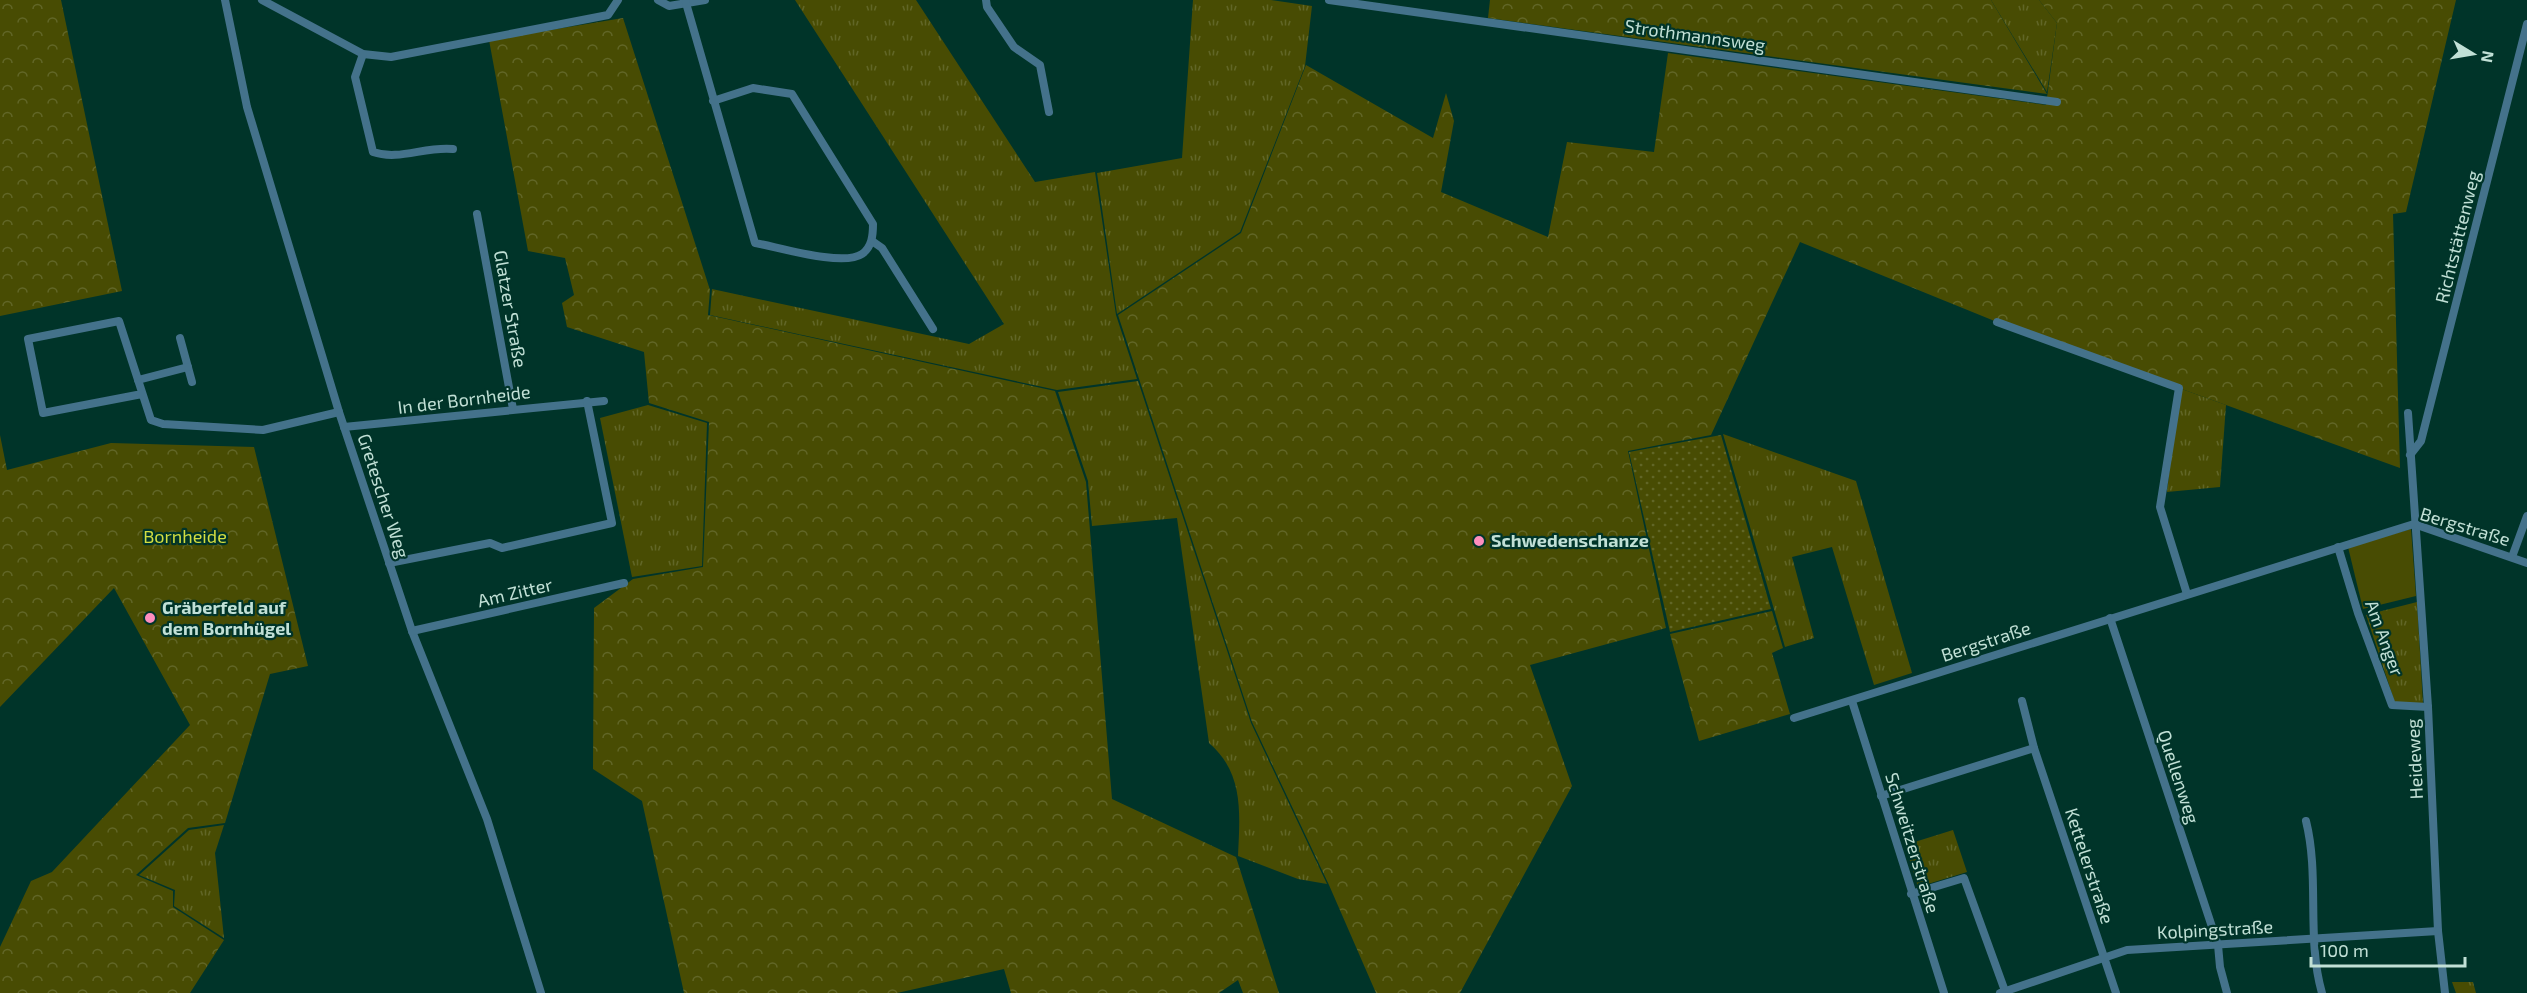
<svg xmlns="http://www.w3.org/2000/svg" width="2527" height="993" font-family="'Exo 2',sans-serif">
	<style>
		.grass { fill: url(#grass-tufts) }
		.forest { fill: url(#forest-crowns) }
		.garden { fill: url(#garden-dots) }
		.pitch { fill: #484c03 }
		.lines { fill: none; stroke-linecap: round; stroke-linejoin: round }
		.minor { stroke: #44728b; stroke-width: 8 }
		.poi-dot { fill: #fd8ebe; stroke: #003429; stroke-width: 2 }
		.labels { text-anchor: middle; stroke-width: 4.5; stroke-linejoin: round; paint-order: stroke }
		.street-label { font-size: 18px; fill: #c1e0d6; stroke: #003429 }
		.park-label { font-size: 18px; fill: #d3de41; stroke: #003429 }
		.poi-label { font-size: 18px; font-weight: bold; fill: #c1e0d6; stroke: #003429; text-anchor: start }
	</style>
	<defs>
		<pattern id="grass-tufts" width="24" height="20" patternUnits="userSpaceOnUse" patternTransform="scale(1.5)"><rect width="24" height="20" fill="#484c03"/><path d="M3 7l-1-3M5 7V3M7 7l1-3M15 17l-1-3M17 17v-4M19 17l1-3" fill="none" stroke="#616627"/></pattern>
		<pattern id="forest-crowns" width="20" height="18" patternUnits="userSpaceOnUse" patternTransform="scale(1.5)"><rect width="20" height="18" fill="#484c03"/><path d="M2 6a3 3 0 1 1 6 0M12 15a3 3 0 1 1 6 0" fill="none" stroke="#616627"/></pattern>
		<pattern id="garden-dots" width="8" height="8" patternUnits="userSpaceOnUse" patternTransform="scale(1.5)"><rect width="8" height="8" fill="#484c03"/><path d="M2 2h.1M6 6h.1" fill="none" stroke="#616627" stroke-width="1.8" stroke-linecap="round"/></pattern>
	</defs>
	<rect width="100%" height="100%" fill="#003429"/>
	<g class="grass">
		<path d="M795,0h121l119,182 60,-10 21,143 21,64 -80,11 -347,-75 2,-26 257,55 35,-20z"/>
		<path d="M1193,0h78l41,6 -7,60 -65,166 -123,82 -20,-141 85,-15z"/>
		<path d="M1991,0h48l18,23 -10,69z"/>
		<path d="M1138,381l113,342 76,161 -29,-5 -60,-23c2,-43 6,-83 -29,-113l-32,-225 -85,8 -4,-45 -30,-89z"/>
		<path d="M2179,388l47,17 -6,82 -53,5z"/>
		<path d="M648,405l59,18 -5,143 -70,11 -32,-159z"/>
		<path d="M1723,434l133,47 56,192 -38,12 -42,-138 -40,10 22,81 -29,9z"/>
		<path d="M2417,602l6,102 -28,-1 -29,-88z"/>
		<path d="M224,825l-9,28 9,85 -50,-32 1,-16 -36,-15 50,-45z"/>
		<path d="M1953,830l14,42 -49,15 -13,-42z"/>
		<path d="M2452,982h21l3,11h-20z"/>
	</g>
	<g class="forest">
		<path d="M0,0h61l61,291 -122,25z"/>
		<path d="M1490,0h501l56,94 -559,-76z"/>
		<path d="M2039,0h417l-50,212 -13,2 7,254 -403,-146 -197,-80 -89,193 -83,16 38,177 -136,37 42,121 -112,207h-84l-47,-108 -77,-163 -134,-407 123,-82 65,-168 127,73 13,-45 8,28 -13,71 107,45 19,-95 87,10 14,-99 378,52 11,-82z"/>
		<path d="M623,18l87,272 -2,25 347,76 31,91 26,317 124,58 43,136h-36l-5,-13 -19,13h-208l-7,-24 -107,24h-213l-42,-192 -49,-32 1,-161 39,-29 70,-12 6,-145 -60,-19 -5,-51 -77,-25 -5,-24 12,-8 -9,-37 -37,-7 -39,-211z"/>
		<path d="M0,435l7,35 104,-27 143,4 54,219 -38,8 -45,149 -37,5 -52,47 37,16v16l51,33 -34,53h-190v-46l31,-66 21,-9 138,-147 -76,-137 -114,119z"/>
		<path d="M1772,611l11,37 -11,5 18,61 -91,27 -29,-107z"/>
	</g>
	<path class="garden" d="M1721,435l50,174 -101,23 -41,-180z"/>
	<path class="pitch" d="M2411,529l5,67 -53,13 -15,-62z"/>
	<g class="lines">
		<g class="minor">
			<path d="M225,0l22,107 92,305 73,219 75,188 54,174"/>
			<path d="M262,0l101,54 28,3 217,-42 10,-15"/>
			<path d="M658,0l11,6 36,-6"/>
			<path d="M986,0l1,7 27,40 26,18 9,47"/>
			<path d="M1329,0l728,102"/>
			<path d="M686,3l69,240c23,4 88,24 107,11 10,-7 11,-19 11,-30l-81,-130 -39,-6 -40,13"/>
			<path d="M363,54l-8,23 18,75c26,9 52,-6 80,-3"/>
			<path d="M477,214l36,195"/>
			<path d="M872,241l10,7 51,81"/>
			<path d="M1997,322l182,66 -19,119 27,87"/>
			<path d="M180,338l12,44"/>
			<path d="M138,380l50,-13"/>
			<path d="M142,394l-99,19 -15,-74 91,-18 32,99 12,4 100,6 76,-18"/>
			<path d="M2408,413l20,294 10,224 7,62"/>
			<path d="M344,427l260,-26"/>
			<path d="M2410,455l11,-14 106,-417"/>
			<path d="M2338,547l20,66 34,92 36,2"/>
			<path d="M2512,557l15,-41"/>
			<path d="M389,563l101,-20 12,5 110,-25 -25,-122"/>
			<path d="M2110,618l108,327 2,22 7,26"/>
			<path d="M412,631l212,-48"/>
			<path d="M1852,701l92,292"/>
			<path d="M2022,701l12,47 82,245"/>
			<path d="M1794,718l620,-194 113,39"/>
			<path d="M1881,796l153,-48"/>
			<path d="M2306,821c14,56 0,117 16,172"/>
			<path d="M1911,894l53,-16 41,113"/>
			<path d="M2000,993l127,-43 311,-19"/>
		</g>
	</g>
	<g class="poi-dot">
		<circle cx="1479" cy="541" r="6"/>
		<circle cx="150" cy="618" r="6"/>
	</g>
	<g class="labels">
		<g class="street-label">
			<text transform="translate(1695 36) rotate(8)" y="6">Strothmannsweg</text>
			<text transform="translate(2458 237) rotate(-76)" y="6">Richtstättenweg</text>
			<text transform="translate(510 309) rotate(80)" y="6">Glatzer Straße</text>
			<text transform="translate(464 400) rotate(-7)" y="6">In der Bornheide</text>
			<text transform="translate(383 496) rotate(72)" y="6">Gretescher Weg</text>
			<text transform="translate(2465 527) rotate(17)" y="6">Bergstraße</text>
			<text transform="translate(515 593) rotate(-13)" y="6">Am Zitter</text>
			<text transform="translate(2384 638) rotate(70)" y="6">Am Anger</text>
			<text transform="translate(1986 642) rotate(-18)" y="6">Bergstraße</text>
			<text transform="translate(2415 759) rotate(-93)" y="6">Heideweg</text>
			<text transform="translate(2178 777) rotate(72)" y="6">Quellenweg</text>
			<text transform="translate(1912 843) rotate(73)" y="6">Schweitzerstraße</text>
			<text transform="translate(2089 866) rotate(72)" y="6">Kettelerstraße</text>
			<text transform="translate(2215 930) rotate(-3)" y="6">Kolpingstraße</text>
		</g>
		<g class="park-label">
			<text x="185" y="543">Bornheide</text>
		</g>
		<g class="poi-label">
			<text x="1491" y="547">Schwedenschanze</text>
			<text x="162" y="614">Gräberfeld auf<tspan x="162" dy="21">dem Bornhügel</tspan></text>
		</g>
	</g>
	<g transform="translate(2473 54) rotate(101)" stroke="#003429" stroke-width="4.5" paint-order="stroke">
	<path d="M0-4.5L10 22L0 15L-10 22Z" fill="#c1e0d6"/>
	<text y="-9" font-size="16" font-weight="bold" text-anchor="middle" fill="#c1e0d6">N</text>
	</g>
	<path d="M2311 957v9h154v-9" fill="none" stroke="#c1e0d6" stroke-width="3"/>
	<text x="2320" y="957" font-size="18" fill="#c1e0d6" stroke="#003429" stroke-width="4.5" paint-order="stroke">100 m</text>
</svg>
